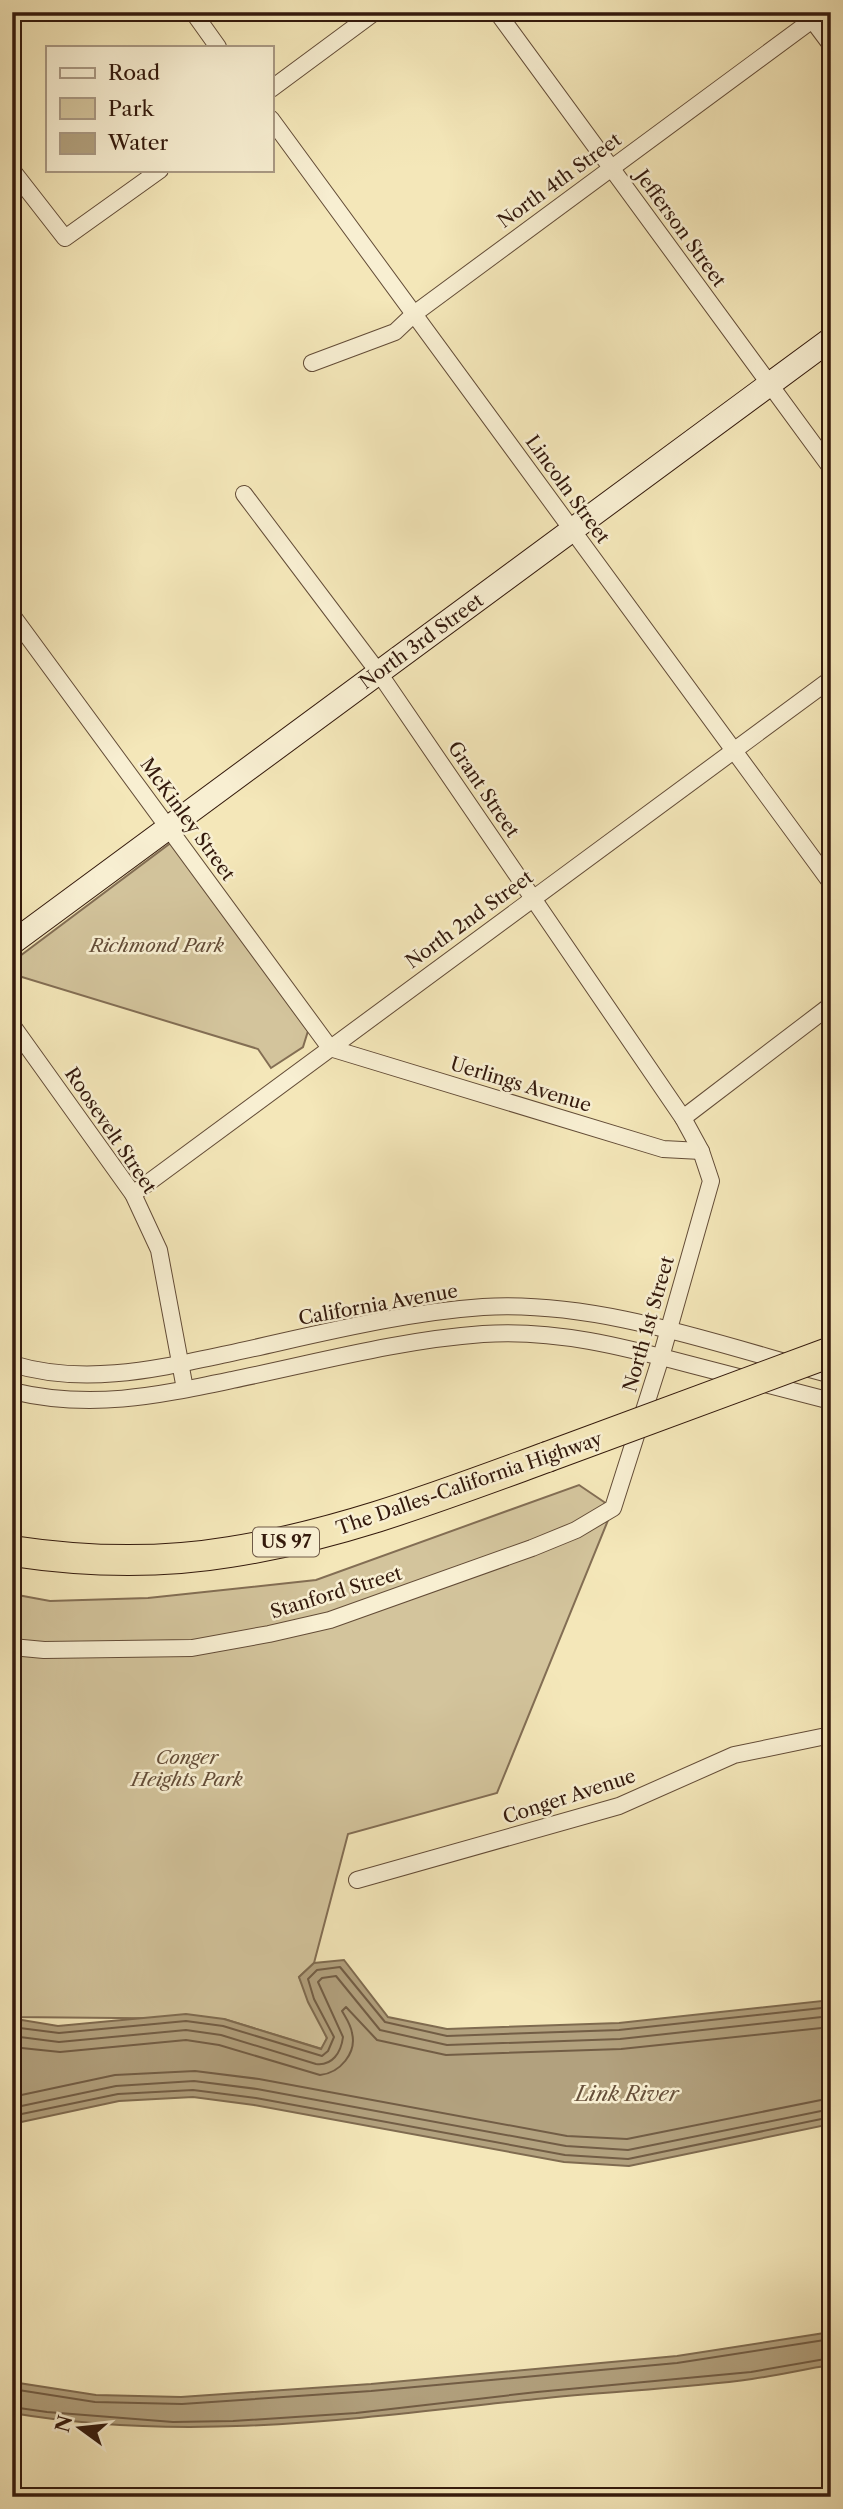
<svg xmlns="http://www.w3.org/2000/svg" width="843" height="2509" font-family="'Libre Caslon Text',serif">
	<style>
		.green { fill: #d3c49c; stroke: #836e54; stroke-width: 2 }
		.water { fill: #b2a17e; stroke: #7f6b50; stroke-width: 2 }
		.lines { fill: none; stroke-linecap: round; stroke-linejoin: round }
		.shore { stroke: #725d45; stroke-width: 2 }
		.street-casing { stroke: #634c37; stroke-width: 18 }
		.secondary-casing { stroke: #33190c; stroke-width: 25 }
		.highway-casing { stroke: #33190c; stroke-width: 32 }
		.street { stroke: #f8efd2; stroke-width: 16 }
		.secondary { stroke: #f8efd2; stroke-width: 23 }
		.highway { stroke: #f4e7b9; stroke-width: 30 }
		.highway-bridge-casing { stroke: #33190c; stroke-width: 32; stroke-linecap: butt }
		.highway-bridge { stroke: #f4e7b9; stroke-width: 30 }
		.labels { text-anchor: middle; stroke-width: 5; stroke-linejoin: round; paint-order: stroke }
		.shield { fill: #f8efd2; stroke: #6e5947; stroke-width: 2 }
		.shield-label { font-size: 18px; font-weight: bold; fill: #33190c }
		.street-label { font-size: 19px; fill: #33190c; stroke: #f8efd2 }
		.park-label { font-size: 19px; font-style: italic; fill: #634c37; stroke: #f8efd2 }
		.water-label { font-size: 21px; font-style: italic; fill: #664f3a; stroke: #f8efd2 }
	</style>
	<rect width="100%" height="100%" fill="#f4e7b9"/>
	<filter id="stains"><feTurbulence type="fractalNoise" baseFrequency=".00286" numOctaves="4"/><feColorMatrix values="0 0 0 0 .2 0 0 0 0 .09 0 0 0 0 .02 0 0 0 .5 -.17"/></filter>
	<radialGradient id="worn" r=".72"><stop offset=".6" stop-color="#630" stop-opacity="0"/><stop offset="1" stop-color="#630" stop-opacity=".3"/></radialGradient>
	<g class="green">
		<path d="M172,842l136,189 -5,16 -32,21 -13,-19 -246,-75v-12z"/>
		<path d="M579,1485l34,23 -116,285 -149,41 -34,129 -15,14 28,61 -5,11 -98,-30 -212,-2v-423l38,7 98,-3 168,-18z"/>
	</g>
	<g class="water">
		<path d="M344,1960l44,57 59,12 172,-6 212,-23v124l-202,42 -65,-4 -310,-57 -61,-8 -74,4 -107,23v-103l10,-1 36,6 128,-12 38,5 97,30 6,-11 -19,-36 -9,-25 15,-14z"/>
		<path d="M831,2332v33c-26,4 -52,10 -79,14 -71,10 -144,12 -216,20 -177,19 -347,44 -524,14v-31l84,13 85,2 190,-13 306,-28z"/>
	</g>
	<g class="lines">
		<g class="shore">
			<path d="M12,2027l47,6 127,-12 37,5 99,30 6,-5 6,-14 -20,-38 -6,-20 9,-9 23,-3 45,55 62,14 172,-6 212,-23"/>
			<path d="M12,2036l47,6 127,-12 35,5 95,29c16,2 25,-11 27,-27l-25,-55 4,-4 14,-2 44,54 67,15 173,-6 211,-23"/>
			<path d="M12,2047l48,5 126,-12 33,5 101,30c20,-2 37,-22 32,-42 -1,-8 -6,-15 -10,-22l4,-4 31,33 69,15 175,-6 210,-22"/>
			<path d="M12,2097l103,-22 80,-4 64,8 308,57 60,3 204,-41"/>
			<path d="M12,2108l104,-22 78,-5 63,8 309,57 62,4 203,-41"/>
			<path d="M12,2116l106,-22 75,-4 63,8 309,57 63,4 203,-42"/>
			<path d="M12,2389l83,13 87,2 189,-13 306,-28 154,-24"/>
			<path d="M12,2407l35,5 126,10 60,-1 123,-8 181,-21 214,-20 80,-14"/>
		</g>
		<g class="street-casing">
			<g id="street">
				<path d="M193,12l25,35"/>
				<path d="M497,12l334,456"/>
				<path d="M807,13l24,32"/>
				<path d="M271,89l104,-77"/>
				<path d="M271,119l560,764"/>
				<path d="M12,170l53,68 95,-68"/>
				<path d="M312,363l83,-31 19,-18 409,-302"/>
				<path d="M12,615l318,433 333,101 38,2"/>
				<path d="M12,1025l121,169 26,56 26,139"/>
				<path d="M683,1118l148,-113"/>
				<path d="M133,1194l698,-515"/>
				<path d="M12,1364c72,22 144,5 215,-10 84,-18 170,-41 256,-47 115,-7 237,38 348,68"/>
				<path d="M12,1391c78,19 144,5 220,-11 83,-17 167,-40 251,-46 72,-5 141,13 209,31 46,12 93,24 139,36"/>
				<path d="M12,1647l32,3 148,-2 77,-14 61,-14 202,-72 44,-18 37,-22 48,-151 50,-176 -10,-30 -18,-33 -304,-445 -135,-179"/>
				<path d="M357,1880l262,-74 115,-51 97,-20"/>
			</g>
		</g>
		<g class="secondary-casing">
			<path id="secondary" d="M12,943l819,-604"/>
		</g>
		<g class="highway-casing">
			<path id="highway" d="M12,1551c73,11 146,13 218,1 110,-17 213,-57 317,-95"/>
		</g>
		<use href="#street" class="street"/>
		<use href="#secondary" class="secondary"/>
		<use href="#highway" class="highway"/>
		<g class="highway-bridge-casing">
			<path id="highway-bridge" d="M547,1457l284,-105"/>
		</g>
		<use href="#highway-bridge" class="highway-bridge"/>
	</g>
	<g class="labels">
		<rect class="shield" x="253" y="1527.5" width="66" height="29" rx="5"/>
		<g class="shield-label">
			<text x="286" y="1548">US 97</text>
		</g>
		<g class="street-label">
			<text transform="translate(559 180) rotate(-36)" y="7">North 4th Street</text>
			<text transform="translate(681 228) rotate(54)" y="7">Jefferson Street</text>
			<text transform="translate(568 489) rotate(54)" y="7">Lincoln Street</text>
			<text transform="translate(421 641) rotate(-36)" y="7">North 3rd Street</text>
			<text transform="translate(484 789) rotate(56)" y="7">Grant Street</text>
			<text transform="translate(188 819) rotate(54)" y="7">McKinley Street</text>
			<text transform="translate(469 919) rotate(-36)" y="7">North 2nd Street</text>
			<text transform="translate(521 1084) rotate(17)" y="7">Uerlings Avenue</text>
			<text transform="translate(111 1130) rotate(56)" y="7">Roosevelt Street</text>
			<text transform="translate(378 1304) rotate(-10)" y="7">California Avenue</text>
			<text transform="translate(648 1324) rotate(-74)" y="7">North 1st Street</text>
			<text transform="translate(469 1483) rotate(-19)" y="7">The Dalles-California Highway</text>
			<text transform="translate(336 1592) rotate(-17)" y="7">Stanford Street</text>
			<text transform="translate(569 1796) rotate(-18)" y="7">Conger Avenue</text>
		</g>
		<g class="park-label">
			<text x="157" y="952">Richmond Park</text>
			<text x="187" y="1764">Conger<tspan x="187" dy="22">Heights Park</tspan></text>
		</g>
		<g class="water-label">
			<text x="627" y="2101">Link River</text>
		</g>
	</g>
	<rect width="843" height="2509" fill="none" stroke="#f4e7b9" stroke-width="42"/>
	<rect x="14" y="14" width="815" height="2481" fill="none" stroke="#33190c" stroke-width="3.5"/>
	<rect x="21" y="21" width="801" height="2467" fill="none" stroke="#33190c" stroke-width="2"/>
	<rect x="46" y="46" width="228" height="126" fill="#f8efd2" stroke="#a99983" stroke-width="2"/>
	<rect x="60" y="68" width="35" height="10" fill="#f8efd2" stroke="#a99983" stroke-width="2"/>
	<text x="108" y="80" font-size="21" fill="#33190c">Road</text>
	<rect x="60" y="98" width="35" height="21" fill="#d3c49c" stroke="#a99983" stroke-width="2"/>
	<text x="108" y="116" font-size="21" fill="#33190c">Park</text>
	<rect x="60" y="133" width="35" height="21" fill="#b2a17e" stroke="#a99983" stroke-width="2"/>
	<text x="108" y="150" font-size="21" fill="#33190c">Water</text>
	<g transform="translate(80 2428) rotate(285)" stroke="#f8efd2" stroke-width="5" paint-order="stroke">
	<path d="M0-5L12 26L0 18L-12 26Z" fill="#33190c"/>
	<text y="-10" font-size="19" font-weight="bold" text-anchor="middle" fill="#33190c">N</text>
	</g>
	<rect width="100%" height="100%" filter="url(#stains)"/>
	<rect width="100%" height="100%" fill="url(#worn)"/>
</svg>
